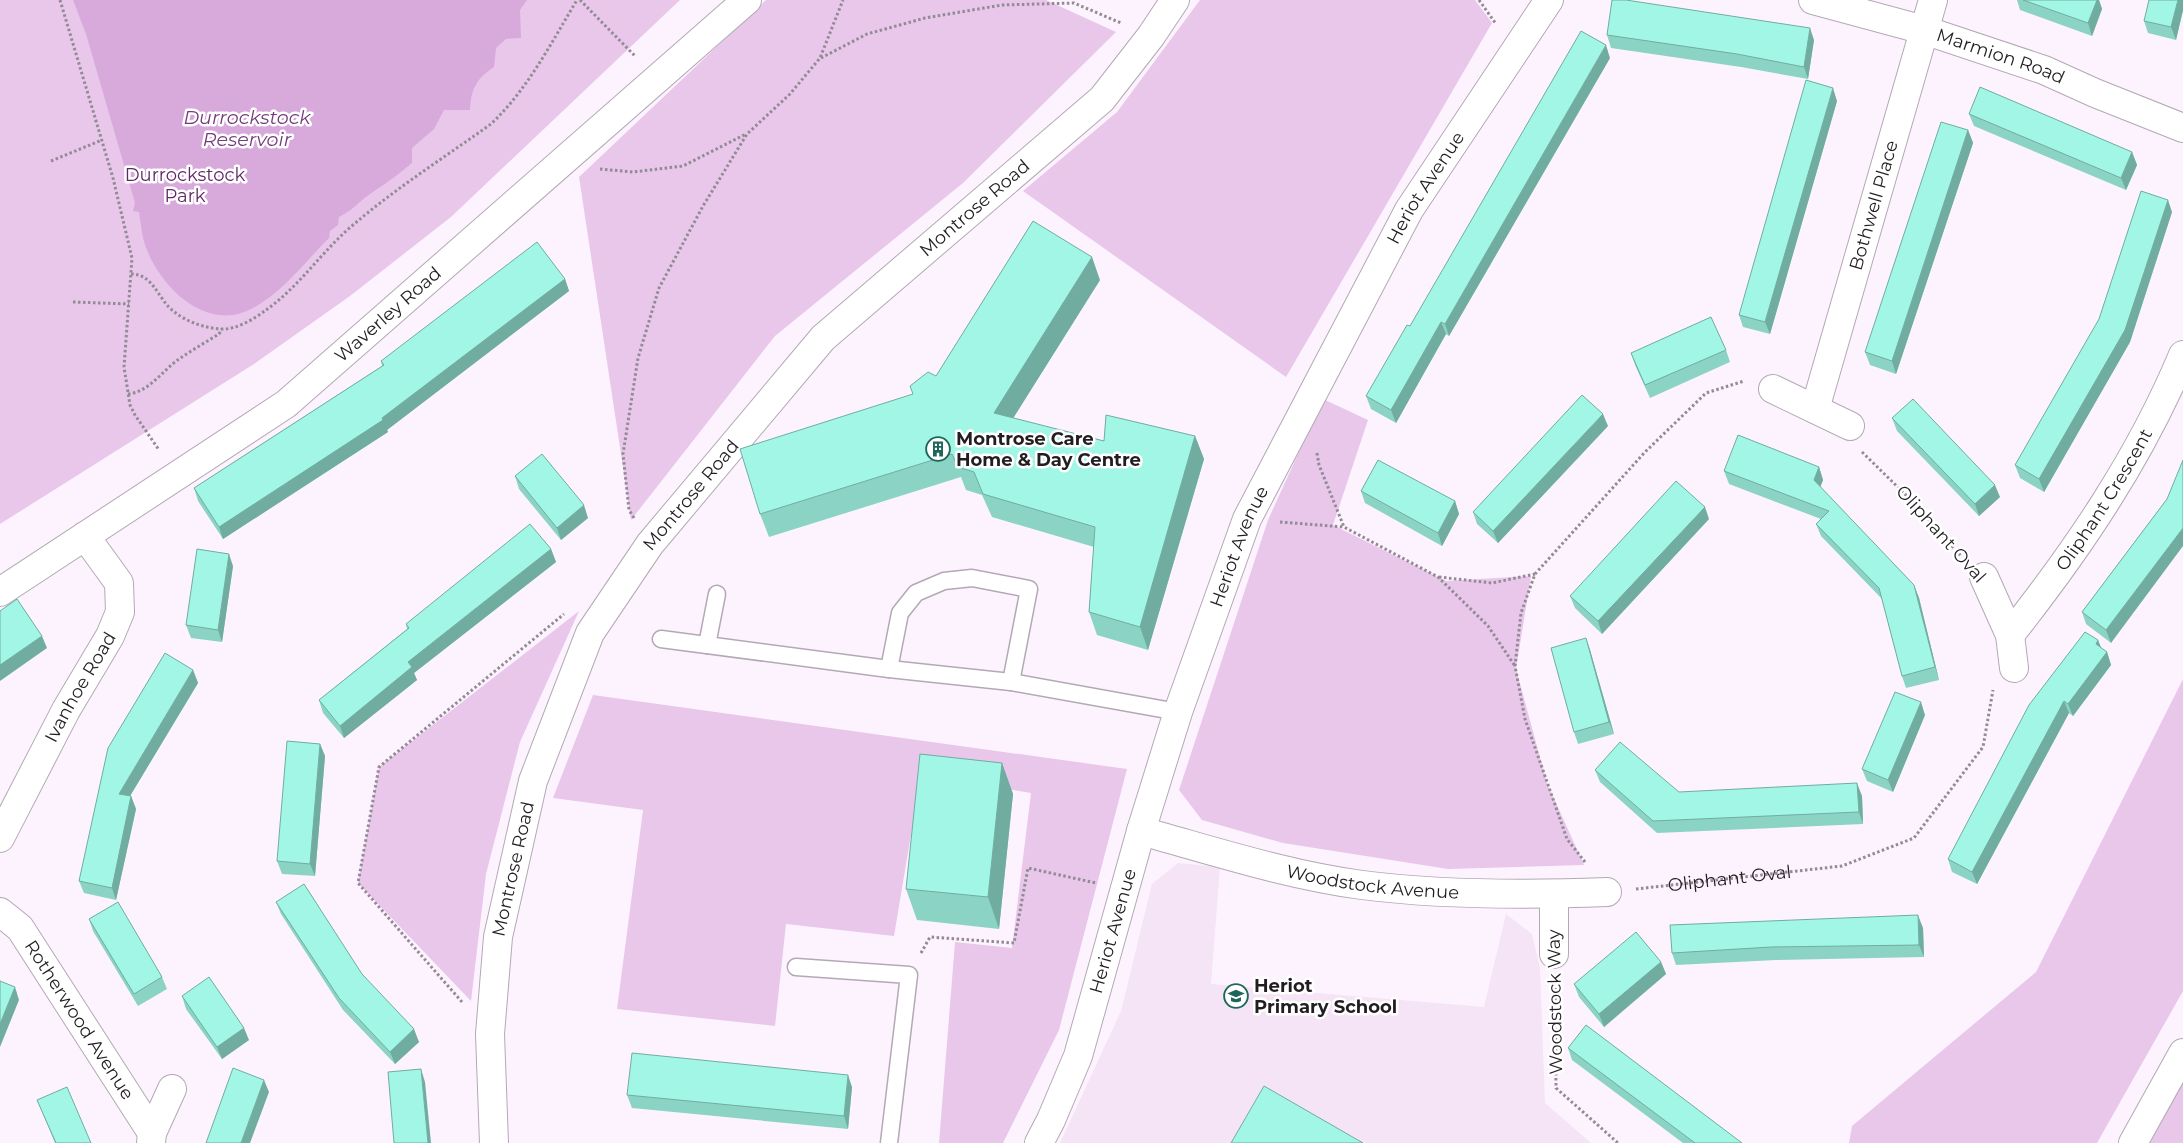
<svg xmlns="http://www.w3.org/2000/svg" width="2183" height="1143" font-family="Montserrat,sans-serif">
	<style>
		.built { fill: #f4e4f5 }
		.green { fill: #e8c7eb }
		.water { fill: #d8aadc }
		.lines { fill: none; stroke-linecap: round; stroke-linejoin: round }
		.lane-casing { stroke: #b3a9b4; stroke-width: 19 }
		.street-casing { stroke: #b3a9b4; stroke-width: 30 }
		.path { stroke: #928b93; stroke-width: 3; stroke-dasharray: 2.5 2.5; stroke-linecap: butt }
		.lane { stroke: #fff; stroke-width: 16 }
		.street { stroke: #fff; stroke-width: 28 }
		.wall { fill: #8bd4c5 }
		.shaded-wall { fill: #71aca0 }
		.building { fill: #a2f6e5; stroke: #71aca0 }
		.labels { text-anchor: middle; stroke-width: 5; stroke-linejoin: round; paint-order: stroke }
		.street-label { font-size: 18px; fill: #211d21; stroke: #fff }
		.park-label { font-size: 18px; fill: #602966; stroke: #fff }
		.poi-label { font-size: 18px; font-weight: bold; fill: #211d21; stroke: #fff; text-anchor: start }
		.water-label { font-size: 19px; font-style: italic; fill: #743d7a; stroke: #fff }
	</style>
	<rect width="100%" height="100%" fill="#fdf3fe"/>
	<path class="built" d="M1178,863l42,4 -9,117 273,23 22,-93 26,20 8,34 5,135 46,40h-531l61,-132 31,-127z"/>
	<g class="green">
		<path d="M0,0h680l-229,217 -101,79 -96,68 -254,160z"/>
		<path d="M766,0h280l70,32 -153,151 -188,153 -144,184 -52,-343z"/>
		<path d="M1200,0h275l17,23 -206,354 -263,-186 94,-79z"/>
		<path d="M1323,399l45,21 -35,105 113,56 85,-5 -15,93 31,114 37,82 -136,4 -165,-26 -81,-23 -23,-30 89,-270z"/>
		<path d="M579,611l-59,131 -34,132 -15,127 -113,-118 21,-116z"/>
		<path d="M2183,679v312l-86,152h-248l3,-17 184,-154z"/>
		<path d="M593,695l534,74 -68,261 -56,113h-64l16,-201 57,6 19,-155 -110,-18 -27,161 -108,-12 -11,102 -158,-17 26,-199 -90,-12z"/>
		<path d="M2183,1065v78h-44z"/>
	</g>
	<path class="water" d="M73,0h454l-7,10 1,28 -15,1 -10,9 -2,19c-18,12 -23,22 -24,43h-26l-10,19 -22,19v15c-14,12 -27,21 -42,31 -13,9 -15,15 -31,23l-1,8 -8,6 -1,7c-24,24 -46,54 -76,70 -45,25 -90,-18 -106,-58 -5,-11 -6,-26 -8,-38l-6,-1 2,-8 -49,-169z"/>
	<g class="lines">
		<g class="lane-casing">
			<g id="lane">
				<path d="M661,639l228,30 122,13 167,30"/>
				<path d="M707,645l10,-51"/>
				<path d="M889,669l11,-56 16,-20 28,-12 28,-3 57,11 -18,93"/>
				<path d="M796,967l113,8 -20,168"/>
			</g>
		</g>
		<g class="street-casing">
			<g id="street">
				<path id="s2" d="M1813,0l111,30 120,40 51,23 88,35"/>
				<path d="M1773,389l77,37"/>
				<path id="s3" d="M1815,409l118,-409"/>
				<path d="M1984,577l26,58 4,33"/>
				<path id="s4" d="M0,592l286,-188 461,-404"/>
				<path id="s5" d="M2010,635c68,-86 130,-177 173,-280"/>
				<path id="s6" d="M1141,831c73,20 146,44 221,54 78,10 166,10 245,7"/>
				<path id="s7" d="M0,838l66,-128 44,-74 10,-24 -1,-29 -34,-47"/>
				<path d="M1554,894v60"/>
				<path id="s8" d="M0,912l20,16 132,205"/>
				<path d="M151,1143l1,-10 20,-44"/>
				<path id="s9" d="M494,1143l-4,-109 8,-97 35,-156 57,-148 60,-89 173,-206 279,-239 49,-63 24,-36"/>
				<path id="s10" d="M1039,1143l12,-23 27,-64 63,-225 37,-119 69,-193 162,-309 140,-210"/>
				<path d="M2133,1143l50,-90"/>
			</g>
		</g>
		<g class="path">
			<path d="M60,0l53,178 19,80 -8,109 6,38 5,10 24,35"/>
			<path d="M580,0l56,57"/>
			<path d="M1479,0l17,24"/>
			<path d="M821,58l46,-24 58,-16 77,-13 72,-2 47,20"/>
			<path d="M51,161l51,-21"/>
			<path d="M600,169l33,3 50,-6 63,-32"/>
			<path d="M131,274c22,0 26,23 41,36 13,11 31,18 49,19 15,1 33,-10 45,-19 33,-23 56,-59 87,-85 43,-37 92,-68 138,-101 37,-35 60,-81 86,-124"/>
			<path d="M73,302l56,2"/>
			<path d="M128,394c21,-2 34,-23 51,-35 13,-9 27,-17 40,-25l3,-5"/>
			<path d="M1862,452l49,48 50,56"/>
			<path d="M1317,453l2,12 25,62 94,50 50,49 27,40"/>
			<path d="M634,518l-5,-8 -6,-56 15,-96 21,-70 44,-82 44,-72 43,-40 30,-36 23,-58"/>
			<path d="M1280,522l64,5"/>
			<path d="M1439,577l53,6 43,-9"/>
			<path d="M1585,862l-18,-23 -42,-120 -10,-53 6,-53 14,-39 110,-122 61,-59 38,-12"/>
			<path id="s1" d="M1636,889l206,-23 72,-28 69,-91 10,-57"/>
			<path d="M921,953l9,-16 84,6 14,-75 68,15"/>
			<path d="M1555,983l1,105 62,55"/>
			<path d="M462,1002l-104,-119 21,-116 185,-153"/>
		</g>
		<use href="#lane" class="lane"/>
		<use href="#street" class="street"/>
	</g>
	<g class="wall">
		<path d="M2017,0h82l3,9 -10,27 -72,-26z"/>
		<path d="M2183,0v10l-7,30 -28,-7 -4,-12z"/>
		<path d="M1607,35l207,5 -6,39 -67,-12 -130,-19z"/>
		<path d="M1610,58l-161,278 -3,-2 -50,89 -25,-14 -5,-13 44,-70z"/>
		<path d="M1837,101l-67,233 -27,-7 -4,-12z"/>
		<path d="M1969,114l163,38 5,13 -11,25 -152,-64z"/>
		<path d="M1968,130l5,13 -77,231 -26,-9 -5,-13z"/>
		<path d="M2172,212l-42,130 -86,150 -24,-14 -5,-13z"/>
		<path d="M565,279l4,12 -182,139 1,2 -165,107 -25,-38 -4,-13 188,-122 -1,-5z"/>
		<path d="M1100,280l-87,138 91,23 91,-5 9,23 -56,191 -51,-15 -8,-23 5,-65 -102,-30 -10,-22 -16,-5 -5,-13 -192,60 -9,-23 176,-138z"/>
		<path d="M1726,350l4,12 -80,36 -15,-33 -4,-12z"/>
		<path d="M1892,418l108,79 -21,19 -82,-85z"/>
		<path d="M1608,426l-110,117 -21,-19 -4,-12z"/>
		<path d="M1819,467l4,13 -3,7 94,98 5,13 20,82 -33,8 -4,-12 -20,-77 -61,-63 -5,-12 5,-5 -92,-35 -5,-13z"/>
		<path d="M515,476l73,42 -27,22 -42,-51z"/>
		<path d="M1361,491l94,10 4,13 -17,32 -77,-43z"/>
		<path d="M2167,499l-56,144 -25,-19 -4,-12z"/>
		<path d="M1709,519l-107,115 -27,-26 -5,-12z"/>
		<path d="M551,549l5,13 -142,111 3,7 -73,58 -21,-25 -4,-13 88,-71 -1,-5z"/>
		<path d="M233,566l-11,76 -31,-4 -5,-13z"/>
		<path d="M1586,638l4,12 24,84 -36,10 -4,-12z"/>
		<path d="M2098,640l3,8 6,4 4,13 -38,51 -4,-3 -92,171 -25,-12 -4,-13z"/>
		<path d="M193,670l5,13 -68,113h1l5,13 -20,91 -32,-7 -5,-12z"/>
		<path d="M1925,715l-32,77 -26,-11 -5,-12z"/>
		<path d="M320,744l5,12 -10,120 -33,-2 -5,-13z"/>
		<path d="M1002,763l11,31 -14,135 -82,-9 -11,-31z"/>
		<path d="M1595,770l84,22 183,4 1,28 -206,9 -57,-51z"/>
		<path d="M276,902l86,72 57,68 -24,22 -52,-54 -62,-96z"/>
		<path d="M89,919l73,58 5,12 -29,17 -45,-75z"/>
		<path d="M1923,928l1,29 -148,3 -100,5 -4,-12z"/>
		<path d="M1661,962l5,12 -62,53 -25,-30 -5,-13z"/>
		<path d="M182,996l67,44 -27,19 -36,-50z"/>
		<path d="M1568,1048l174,95h-59l-111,-83z"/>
		<path d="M852,1087l-4,42 -216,-21 -5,-13z"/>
		<path d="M37,1100l54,43h-36z"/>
	</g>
	<g class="shaded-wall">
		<path d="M2097,0h2l3,9 -10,27 -4,-13z"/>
		<path d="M2178,0h5v10l-7,30 -5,-13z"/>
		<path d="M1810,28l4,12 -6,39 -4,-12z"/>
		<path d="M1606,45l4,13 -161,278 -4,-12z"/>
		<path d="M1833,88l4,13 -67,233 -5,-12z"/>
		<path d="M1968,130l5,13 -77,231 -4,-13z"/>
		<path d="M2132,152l5,13 -11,25 -5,-12z"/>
		<path d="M2168,200l4,12 -42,130 -86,150 -5,-13z"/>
		<path d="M1092,257l8,23 -98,156 -8,-23z"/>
		<path d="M565,279l4,12 -182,139 1,2 -165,107 -4,-12 163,-109z"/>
		<path d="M1441,322l5,12 -50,89 -5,-13z"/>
		<path d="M1603,414l5,12 -110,117 -5,-12z"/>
		<path d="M1195,436l9,23 -56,191 -8,-23z"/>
		<path d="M1819,467l4,13 -5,13 -4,-13z"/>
		<path d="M1995,485l5,12 -21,19 -4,-12z"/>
		<path d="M1455,501l4,13 -17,32 -4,-13z"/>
		<path d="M584,505l4,13 -27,22 -4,-12z"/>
		<path d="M1705,507l4,12 -107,115 -4,-13z"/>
		<path d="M2183,528v18l-72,97 -5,-13z"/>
		<path d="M551,549l5,13 -142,111 3,7 -73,58 -4,-12 68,-64z"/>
		<path d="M229,554l4,12 -11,76 -4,-12z"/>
		<path d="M1914,585l5,13 20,82 -4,-13z"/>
		<path d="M42,636l5,12 -47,33v-16z"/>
		<path d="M1586,638l4,12 24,84 -5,-12z"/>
		<path d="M2098,640l5,13 -7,-9z"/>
		<path d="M2107,652l4,13 -38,51 -5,-12z"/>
		<path d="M193,670l5,13 -74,123 -5,-12z"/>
		<path d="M2064,701l5,12 -92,171 -5,-12z"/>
		<path d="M1921,702l4,13 -32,77 -5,-12z"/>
		<path d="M320,744l5,12 -10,120 -5,-12z"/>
		<path d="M1002,763l11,31 -14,135 -11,-32z"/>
		<path d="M1857,783l5,13 1,28 -4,-12z"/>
		<path d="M131,796l5,13 -20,91 -4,-12z"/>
		<path d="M1918,915l5,13 1,29 -5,-12z"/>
		<path d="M1661,962l5,12 -62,53 -5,-13z"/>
		<path d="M15,987l4,13 -19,47v-23z"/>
		<path d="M244,1028l5,12 -27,19 -5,-12z"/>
		<path d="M414,1029l5,13 -24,22 -5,-12z"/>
		<path d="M421,1069l4,13 6,61h-3z"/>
		<path d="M848,1075l4,12 -4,42 -4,-13z"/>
		<path d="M264,1080l5,12 -19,51h-9z"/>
	</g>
	<g class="building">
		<path d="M1612,0h14l184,28 -6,39 -67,-13 -130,-19z"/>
		<path d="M2023,0h74l-9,23z"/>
		<path d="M2149,0h29l-7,27 -27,-6z"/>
		<path d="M1581,31l25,14 -161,279 -4,-2 -50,88 -25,-14 41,-71 3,1z"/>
		<path d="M1806,80l27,8 -68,234 -26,-7z"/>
		<path d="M1980,87l152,65 -11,26 -152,-64z"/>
		<path d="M1941,122l27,8 -76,231 -27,-9z"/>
		<path d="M2141,191l27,9 -43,130 -86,149 -24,-14 84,-146z"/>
		<path d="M1033,221l59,36 -98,156 110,28 2,-26 89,21 -55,191 -51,-15 6,-85 -112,-33 -9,-22 -16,-5 -6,-13 -192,60 -20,-65 173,-55 -3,-8 18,-14 8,4z"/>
		<path d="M537,242l28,37 -183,139 1,2 -164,107 -25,-39 190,-123 -3,-4z"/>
		<path d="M1711,317l15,33 -81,35 -14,-32z"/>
		<path d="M1582,395l21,19 -110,117 -20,-19z"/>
		<path d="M1913,399l82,86 -20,19 -83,-86z"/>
		<path d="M1738,435l81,32 -5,13 100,105 21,82 -33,9 -23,-88 -63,-64 13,-13 -105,-40z"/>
		<path d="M542,454l42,51 -27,23 -42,-52z"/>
		<path d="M1378,460l77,41 -17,32 -77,-42z"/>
		<path d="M2183,460v68l-77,102 -24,-18 85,-113z"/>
		<path d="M1676,481l29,26 -107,114 -28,-25z"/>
		<path d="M530,524l21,25 -143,113 4,5 -72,59 -21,-26 90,-72 -3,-4z"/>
		<path d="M197,549l32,5 -11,76 -32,-5z"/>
		<path d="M17,599l25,37 -42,29v-54z"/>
		<path d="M2085,632l13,8 -2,4 11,8 -39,52 -4,-3 -92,171 -24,-13 81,-154z"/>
		<path d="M1586,638l23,84 -35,10 -23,-84z"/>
		<path d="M165,653l28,17 -74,124 12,2 -19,92 -33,-7 29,-133z"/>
		<path d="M1895,692l26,10 -33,78 -26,-11z"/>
		<path d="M287,741l33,3 -10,120 -33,-3z"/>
		<path d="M1620,742l59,50 178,-9 2,29 -206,9 -58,-51z"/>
		<path d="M920,754l82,9 -14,134 -82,-8z"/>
		<path d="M304,884l58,90 52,55 -24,23 -51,-54 -63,-96z"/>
		<path d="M118,902l44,75 -28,17 -45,-75z"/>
		<path d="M1918,915l1,30 -148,2 -99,6 -2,-28z"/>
		<path d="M1636,932l25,30 -62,52 -25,-30z"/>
		<path d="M209,977l35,51 -27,19 -35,-51z"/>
		<path d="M0,981l15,6 -15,37z"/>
		<path d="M1586,1025l156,118h-47l-127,-95z"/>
		<path d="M632,1053l216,22 -4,41 -217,-21z"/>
		<path d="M233,1068l31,12 -23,63h-35z"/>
		<path d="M421,1069l7,74h-34l-6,-71z"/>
		<path d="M1264,1086l99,57h-132z"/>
		<path d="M67,1087l24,56h-35l-19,-43z"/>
	</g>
	<defs>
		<g id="building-ring" transform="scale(1.25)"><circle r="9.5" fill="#fff" stroke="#1e665a" stroke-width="1.5"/><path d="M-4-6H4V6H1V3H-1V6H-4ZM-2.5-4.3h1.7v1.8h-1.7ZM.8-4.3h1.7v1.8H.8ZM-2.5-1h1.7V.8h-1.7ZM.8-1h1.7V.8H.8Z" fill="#1e665a"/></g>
		<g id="school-ring" transform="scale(1.25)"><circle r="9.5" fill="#fff" stroke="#1e665a" stroke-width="1.5"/><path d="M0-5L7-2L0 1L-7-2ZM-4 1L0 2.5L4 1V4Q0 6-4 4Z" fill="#1e665a"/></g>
	</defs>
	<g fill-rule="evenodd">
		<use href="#building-ring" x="938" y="449"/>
		<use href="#school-ring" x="1236" y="996"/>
	</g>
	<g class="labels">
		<g class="street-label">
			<text dy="6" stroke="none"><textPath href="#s2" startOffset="196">Marmion Road</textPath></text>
			<text dy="6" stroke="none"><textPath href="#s10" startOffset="1035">Heriot Avenue</textPath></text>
			<text dy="6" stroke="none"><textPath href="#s3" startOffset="212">Bothwell Place</textPath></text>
			<text dy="6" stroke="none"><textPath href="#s9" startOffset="1101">Montrose Road</textPath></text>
			<text dy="6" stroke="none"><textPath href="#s4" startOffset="478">Waverley Road</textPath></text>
			<text dy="6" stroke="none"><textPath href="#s9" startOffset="696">Montrose Road</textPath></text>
			<text dy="6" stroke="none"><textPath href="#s5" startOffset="165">Oliphant Crescent</textPath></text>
			<text transform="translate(1941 534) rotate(48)" y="6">Oliphant Oval</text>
			<text dy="6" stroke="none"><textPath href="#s10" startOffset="630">Heriot Avenue</textPath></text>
			<text dy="6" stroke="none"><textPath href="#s7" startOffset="171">Ivanhoe Road</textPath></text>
			<text dy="6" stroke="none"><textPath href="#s9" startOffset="276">Montrose Road</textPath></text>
			<text dy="6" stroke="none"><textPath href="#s1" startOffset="94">Oliphant Oval</textPath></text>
			<text dy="6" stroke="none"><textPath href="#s6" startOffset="238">Woodstock Avenue</textPath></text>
			<text dy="6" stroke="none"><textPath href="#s10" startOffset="225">Heriot Avenue</textPath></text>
			<text transform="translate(1555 1002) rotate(-91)" y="6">Woodstock Way</text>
			<text dy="6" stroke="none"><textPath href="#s8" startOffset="135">Rotherwood Avenue</textPath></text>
		</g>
		<g class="park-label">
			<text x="185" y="181">Durrockstock<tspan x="185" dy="21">Park</tspan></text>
		</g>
		<g class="poi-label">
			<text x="956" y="445">Montrose Care<tspan x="956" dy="21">Home &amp; Day Centre</tspan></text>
			<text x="1254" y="992">Heriot<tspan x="1254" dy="21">Primary School</tspan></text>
		</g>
		<g class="water-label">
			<text x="247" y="124">Durrockstock<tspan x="247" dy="22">Reservoir</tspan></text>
		</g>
	</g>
</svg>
